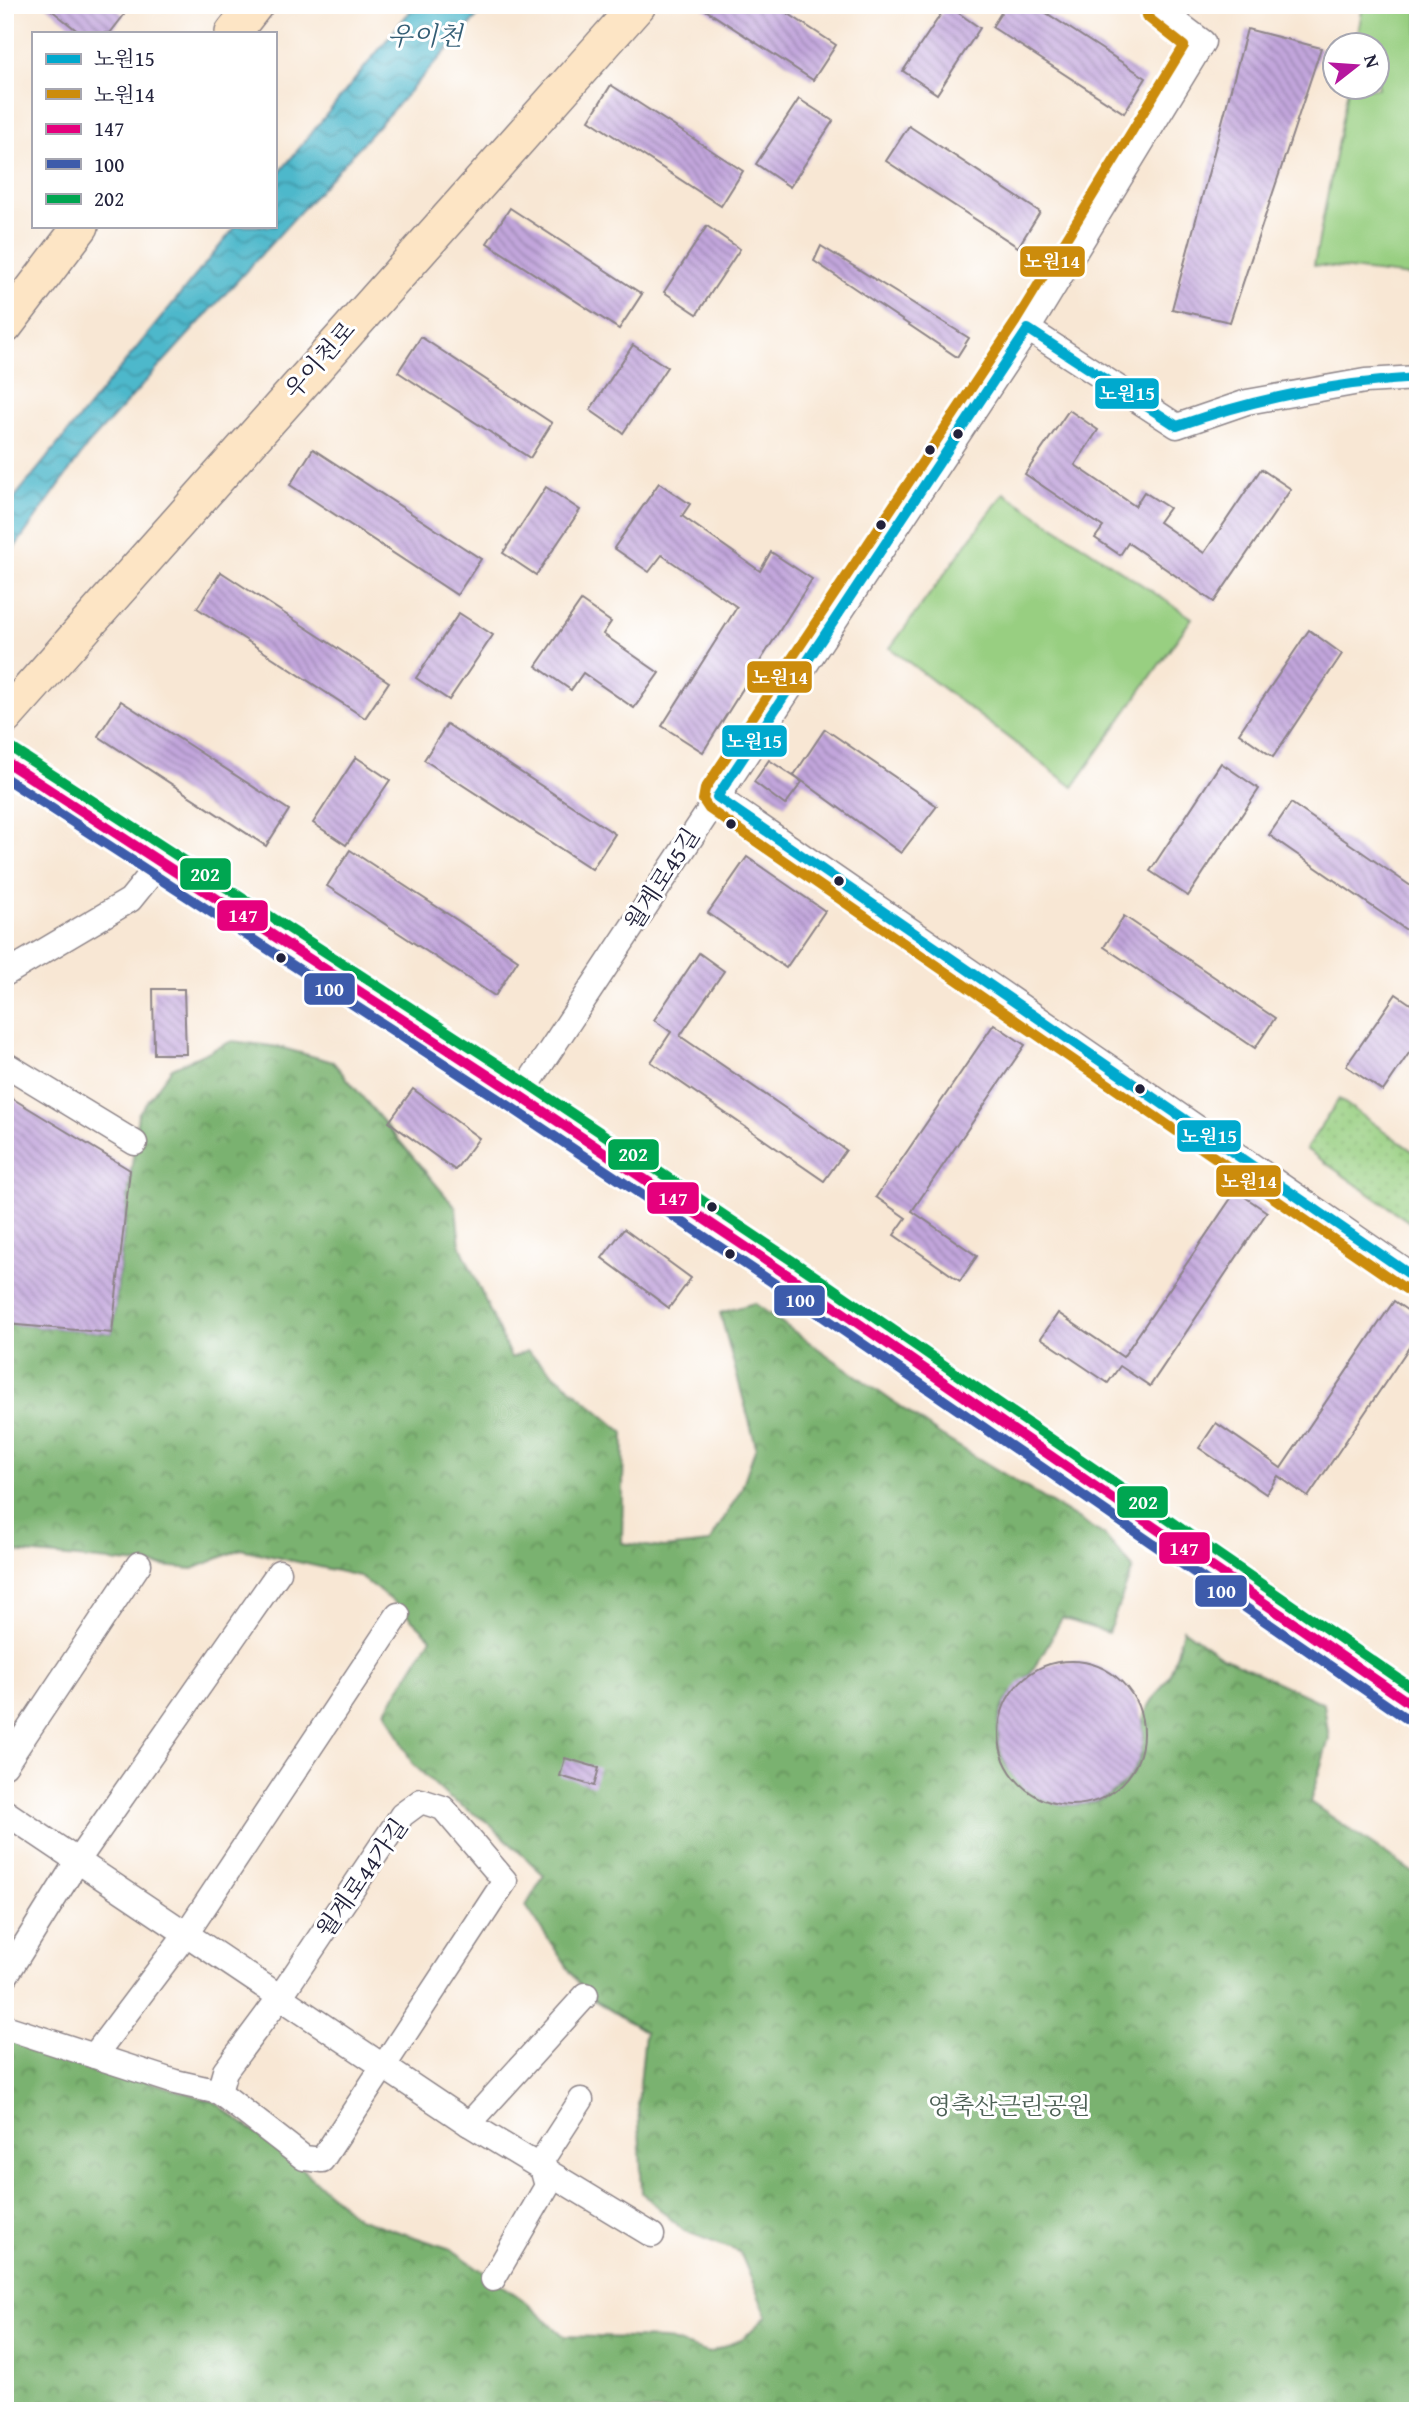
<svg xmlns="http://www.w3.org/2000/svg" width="1423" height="2416" font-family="'Gentium Book Plus','Noto Serif KR',serif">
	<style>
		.grass { fill: url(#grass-dots); stroke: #5d785e; stroke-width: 2 }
		.forest { fill: url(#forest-crowns); stroke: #4e6a55; stroke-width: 2 }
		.garden { fill: #98cf81; stroke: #5d785e; stroke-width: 2 }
		.water { fill: url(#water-waves); stroke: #386d83; stroke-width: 2 }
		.building { fill: url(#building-back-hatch) }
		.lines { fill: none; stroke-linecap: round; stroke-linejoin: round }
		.street-casing { stroke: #8d8488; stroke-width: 27 }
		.secondary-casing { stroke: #8d8488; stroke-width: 38 }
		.street { stroke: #fff; stroke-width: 24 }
		.secondary { stroke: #fde5c5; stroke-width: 35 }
		.bus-1-casing { stroke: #fff; stroke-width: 16 }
		.bus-2-casing { stroke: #fff; stroke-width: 16 }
		.bus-3-casing { stroke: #fff; stroke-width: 16 }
		.bus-4-casing { stroke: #fff; stroke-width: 16 }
		.bus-5-casing { stroke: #fff; stroke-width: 16 }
		.bus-1 { stroke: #00a9ce; stroke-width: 10 }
		.bus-2 { stroke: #cc8c0c; stroke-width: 10 }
		.bus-3 { stroke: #e5007d; stroke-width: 10 }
		.bus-4 { stroke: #3d5bab; stroke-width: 10 }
		.bus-5 { stroke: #00a651; stroke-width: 10 }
		.bus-dot { fill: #22223b; stroke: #fff; stroke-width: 2.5 }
		.labels { text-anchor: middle; stroke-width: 6; stroke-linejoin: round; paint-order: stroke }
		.street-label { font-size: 24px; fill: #22223b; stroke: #fff }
		.park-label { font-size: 24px; fill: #4b5f54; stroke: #fff }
		.water-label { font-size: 26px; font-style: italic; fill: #345e75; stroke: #fff }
		.line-badge { stroke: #fff; stroke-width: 2.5 }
		.badge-label { font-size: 19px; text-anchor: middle; font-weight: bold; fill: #fff }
	</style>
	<defs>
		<pattern id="grass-dots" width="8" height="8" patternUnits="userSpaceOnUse" patternTransform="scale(1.75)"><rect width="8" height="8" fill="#98cf81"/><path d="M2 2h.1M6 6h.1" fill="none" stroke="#83b170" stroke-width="1.8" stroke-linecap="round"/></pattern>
		<pattern id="forest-crowns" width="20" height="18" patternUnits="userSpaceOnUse" patternTransform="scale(1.75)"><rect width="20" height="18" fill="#7ab26f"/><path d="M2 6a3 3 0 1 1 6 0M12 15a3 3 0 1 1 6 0" fill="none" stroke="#64905c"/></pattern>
		<pattern id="water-waves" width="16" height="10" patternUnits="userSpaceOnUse" patternTransform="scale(1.75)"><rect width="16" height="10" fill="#4eb8cb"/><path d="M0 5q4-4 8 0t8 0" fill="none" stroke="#4095a6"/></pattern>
		<pattern id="building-back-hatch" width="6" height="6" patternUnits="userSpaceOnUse" patternTransform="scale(1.75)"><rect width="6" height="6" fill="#c2a6dc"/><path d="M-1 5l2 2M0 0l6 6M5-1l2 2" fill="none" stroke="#9d87b4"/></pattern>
	</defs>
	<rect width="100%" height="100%" fill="#fff"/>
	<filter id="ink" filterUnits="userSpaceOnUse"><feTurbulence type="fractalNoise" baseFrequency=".0143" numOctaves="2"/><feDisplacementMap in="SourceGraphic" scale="14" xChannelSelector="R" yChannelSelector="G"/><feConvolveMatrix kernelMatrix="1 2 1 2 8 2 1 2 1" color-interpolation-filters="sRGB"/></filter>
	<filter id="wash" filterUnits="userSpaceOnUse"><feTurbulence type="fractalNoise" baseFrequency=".00686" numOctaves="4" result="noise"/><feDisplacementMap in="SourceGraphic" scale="28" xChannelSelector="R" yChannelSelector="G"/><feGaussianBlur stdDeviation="1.57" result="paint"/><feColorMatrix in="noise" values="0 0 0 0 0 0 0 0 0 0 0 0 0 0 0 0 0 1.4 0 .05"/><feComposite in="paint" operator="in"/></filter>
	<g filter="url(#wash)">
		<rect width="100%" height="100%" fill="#f8e7d4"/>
		<path class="grass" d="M1339,1099l79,56v73l-112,-79z"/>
		<path class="forest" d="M232,1041l47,6 54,15 123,146 4,37 51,113 16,-7 97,82 -2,110 41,5 46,-5 32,-53 15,-44 -36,-133 34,-10 186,132 164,100 29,33 -25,65 -46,-15c-9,17 -18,35 -29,51 -14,20 -30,25 -34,53 -10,64 69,108 119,67 15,-12 25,-33 26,-52 0,-5 -2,-11 -1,-16 2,-15 19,-32 26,-46 7,-14 10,-31 14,-46l38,27 103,48 5,35 -19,63 108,74v535h-1413v-374l210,65 85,65 57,51 94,31 71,50 42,37 101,3 44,14 33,-14 25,-23 -27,-64 -56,-21 -42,-38 -4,-89 7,-72 -59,-37 -60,-89 18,-31 -57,-53 -39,-25 -36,-34 -26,-53 45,-72 -37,-36 -35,-26 -118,-27 -48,20 -188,-18v-227l107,9 26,-219 34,-46z"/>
		<g class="garden">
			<path d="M1363,5h55v272l-104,-12 34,-177h30v-42l-22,-1z"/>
			<path d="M1004,493l188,125 -119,169 -183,-139z"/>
		</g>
		<path class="water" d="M415,5h73l-400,440 -83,116v-52l231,-283h39v-48z"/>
		<g id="blocks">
			<g class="building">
				<path d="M45,5h66l13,10 -14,18h-30z"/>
				<path d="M698,5h77l61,40 -23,35z"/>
				<path d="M947,5l33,23 -43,66 -34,-23z"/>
				<path d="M1006,5h28l112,73 -22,35 -132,-86z"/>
				<path d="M1247,29l74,19 -91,274 -58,-13z"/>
				<path d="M611,85l132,86 -22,35 -132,-86z"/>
				<path d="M799,99l34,22 -43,66 -34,-23z"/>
				<path d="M909,126l131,86 -22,35 -132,-86z"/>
				<path d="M510,208l132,86 -23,35 -132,-86z"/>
				<path d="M707,226l33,23 -43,65 -33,-22z"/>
				<path d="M821,246l148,92 -12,19 -143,-96z"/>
				<path d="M421,337l131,86 -22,35 -132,-86z"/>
				<path d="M633,345l34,22 -44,66 -33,-23z"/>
				<path d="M1069,410l29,20 -23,35 60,41 9,-14 25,16 -10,14 45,31 57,-84 30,20 -77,113 -86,-59 -8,12 -25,-17 8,-11 -78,-53z"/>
				<path d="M313,449l168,110 -24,36 -167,-110z"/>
				<path d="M659,483l31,21 -8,12 78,55 11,-19 41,27 -109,173 -41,-26 75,-119 -75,-52 -13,17 -35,-24z"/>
				<path d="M546,487l34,23 -44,65 -33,-22z"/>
				<path d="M221,572l168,110 -24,36 -168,-110z"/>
				<path d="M581,601l30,21 -8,12 56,39 -25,35 -51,-35 -12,17 -35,-24z"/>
				<path d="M459,613l34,22 -44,65 -33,-22z"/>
				<path d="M1309,630l33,24 -69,103 -34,-24z"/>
				<path d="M121,701l168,109 -23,36 -168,-110z"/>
				<path d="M447,724l168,110 -23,35 -168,-109z"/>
				<path d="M825,729l112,77 -36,47 -107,-78z"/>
				<path d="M356,757l34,23 -44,65 -33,-22z"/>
				<path d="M769,760l33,22 -17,23 -31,-23z"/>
				<path d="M1221,763l38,26 -71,107 -38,-25z"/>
				<path d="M1291,803l127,88v47l-149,-103z"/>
				<path d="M350,850l168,110 -23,36 -168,-110z"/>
				<path d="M747,857l78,54 -39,57 -78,-55z"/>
				<path d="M1124,916l151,102 -20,30 -151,-101z"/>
				<path d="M699,953l25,18 -44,65 166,114 -22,31 -173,-119 20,-30 -17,-12z"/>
				<path d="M153,989h31l2,65h-32z"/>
				<path d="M1396,994l22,15v31l-35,51 -37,-25z"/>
				<path d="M994,1024l31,21 -113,166 65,45 -17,25 -66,-46 12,-17 -30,-21z"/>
				<path d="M413,1089l66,49 -24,32 -66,-48z"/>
				<path d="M5,1094l125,76 -18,163 -107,-9z"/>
				<path d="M1236,1191l31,21 -117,174 -30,-20 -12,17 -67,-45 17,-25 65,44z"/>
				<path d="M624,1229l67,49 -22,30 -67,-50z"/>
				<path d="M1394,1301l24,17v16l-110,163 -30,-21 -12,18 -67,-46 17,-25 65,45z"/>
				<circle cx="1071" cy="1733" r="72"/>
				<path d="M565,1758l34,10 -5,18 -34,-10z"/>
			</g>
		</g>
	</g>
	<g filter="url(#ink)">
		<use href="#blocks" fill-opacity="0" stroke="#8d8488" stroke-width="2"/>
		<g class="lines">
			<g class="street-casing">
				<g id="street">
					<path d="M1028,329l149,97 70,-24 118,-21 53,-3"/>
					<path d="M717,797l701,483"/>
					<path d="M5,974l125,-74 30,-37"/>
					<path d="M5,1064l130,79"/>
					<path d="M520,1096l508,-767 175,-287 -49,-37"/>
					<path d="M5,1765l134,-201"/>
					<path d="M421,1801l22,7 62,73 -183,279 -18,-2 -85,-66 6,-21 55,-74 122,-182z"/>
					<path d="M5,1812l464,312 183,111"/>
					<path d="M5,1977l73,-117 201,-288"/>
					<path d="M5,2027l170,55 44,10"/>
					<path d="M94,2056l92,-122 212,-319"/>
					<path d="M469,2124l117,-129"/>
					<path d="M493,2279l54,-93 -5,-18 2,-11 37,-57"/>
				</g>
			</g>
			<g class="secondary-casing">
				<g id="secondary">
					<path d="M233,33l22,-28"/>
					<path d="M5,326l76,-100"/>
					<path d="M5,717l633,-712"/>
					<path d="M5,761l515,335 284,190 614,423"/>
				</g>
			</g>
			<use href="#street" class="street"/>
			<use href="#secondary" class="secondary"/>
			<g class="bus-1-casing">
				<path id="bus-1" d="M1418,378c-86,5 -160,20 -241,48l-149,-97 -311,468 701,483"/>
			</g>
			<g class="bus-2-casing">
				<path id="bus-2" d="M1146,16l38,30 -168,275 -311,468 -2,11 6,9 701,483"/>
			</g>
			<g class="bus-3-casing">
				<path id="bus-3" d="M5,761l515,335 284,190 614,423"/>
			</g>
			<g class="bus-4-casing">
				<path id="bus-4" d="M5,778l507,330 284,190 614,423"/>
			</g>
			<g class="bus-5-casing">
				<path id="bus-5" d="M13,749l515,335 284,190 606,418"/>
			</g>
			<use href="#bus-1" class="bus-1"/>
			<use href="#bus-2" class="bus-2"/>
			<use href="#bus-3" class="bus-3"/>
			<use href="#bus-4" class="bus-4"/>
			<use href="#bus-5" class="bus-5"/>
		</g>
	</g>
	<g class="bus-dot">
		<circle cx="958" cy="434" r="6"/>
		<circle cx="930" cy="450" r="6"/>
		<circle cx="881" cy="525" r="6"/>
		<circle cx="731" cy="824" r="6"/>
		<circle cx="839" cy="881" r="6"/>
		<circle cx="281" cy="958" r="6"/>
		<circle cx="1140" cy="1089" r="6"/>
		<circle cx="712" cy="1207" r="6"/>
		<circle cx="730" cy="1254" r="6"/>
	</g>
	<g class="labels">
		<g class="street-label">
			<text transform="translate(320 360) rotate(-49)" y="8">우이천로</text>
			<text transform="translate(662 879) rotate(-57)" y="8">월계로45길</text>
			<text transform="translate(362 1878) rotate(-55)" y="8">월계로44가길</text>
		</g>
		<g class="park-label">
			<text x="1009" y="2114">영축산근린공원</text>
		</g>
		<g class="water-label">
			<text x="425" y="45">우이천</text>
		</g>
	</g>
	<g class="line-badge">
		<rect x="1019" y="245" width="67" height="33" rx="7" fill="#cc8c0c"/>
		<rect x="1094" y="377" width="66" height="33" rx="7" fill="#00a9ce"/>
		<rect x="746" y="660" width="67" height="34" rx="7" fill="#cc8c0c"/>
		<rect x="721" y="724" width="67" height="34" rx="7" fill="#00a9ce"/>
		<rect x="179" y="857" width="53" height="34" rx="7" fill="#00a651"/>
		<rect x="216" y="899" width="53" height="33" rx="7" fill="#e5007d"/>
		<rect x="303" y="972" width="53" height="34" rx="7" fill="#3d5bab"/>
		<rect x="1176" y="1119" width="66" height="34" rx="7" fill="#00a9ce"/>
		<rect x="607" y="1138" width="53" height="33" rx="7" fill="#00a651"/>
		<rect x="1215" y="1164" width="67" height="34" rx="7" fill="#cc8c0c"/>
		<rect x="646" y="1181" width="54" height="34" rx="7" fill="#e5007d"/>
		<rect x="773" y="1284" width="53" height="33" rx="7" fill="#3d5bab"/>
		<rect x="1116" y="1485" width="53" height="34" rx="7" fill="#00a651"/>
		<rect x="1158" y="1531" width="53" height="34" rx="7" fill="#e5007d"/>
		<rect x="1194" y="1574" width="54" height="34" rx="7" fill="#3d5bab"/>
	</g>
	<g class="badge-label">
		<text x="1052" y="268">노원14</text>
		<text x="1127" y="400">노원15</text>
		<text x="780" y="684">노원14</text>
		<text x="754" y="748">노원15</text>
		<text x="205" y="881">202</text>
		<text x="243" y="922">147</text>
		<text x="329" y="996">100</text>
		<text x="1209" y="1143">노원15</text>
		<text x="633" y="1161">202</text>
		<text x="1249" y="1188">노원14</text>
		<text x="673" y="1205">147</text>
		<text x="800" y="1307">100</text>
		<text x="1143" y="1509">202</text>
		<text x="1184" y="1555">147</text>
		<text x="1221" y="1598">100</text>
	</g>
	<rect width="1423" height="2416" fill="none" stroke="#fff" stroke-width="28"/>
	<rect x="32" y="32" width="245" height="196" fill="#ffffff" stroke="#a7a7b1" stroke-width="2"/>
	<rect x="46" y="54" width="35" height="10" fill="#00a9ce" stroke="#a7a7b1" stroke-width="2"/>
	<text x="94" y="66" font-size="21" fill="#22223b">노원15</text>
	<rect x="46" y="89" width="35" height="10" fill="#cc8c0c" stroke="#a7a7b1" stroke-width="2"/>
	<text x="94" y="102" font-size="21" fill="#22223b">노원14</text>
	<rect x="46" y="124" width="35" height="10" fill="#e5007d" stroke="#a7a7b1" stroke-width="2"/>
	<text x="94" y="136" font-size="21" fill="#22223b">147</text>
	<rect x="46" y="159" width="35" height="10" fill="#3d5bab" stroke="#a7a7b1" stroke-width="2"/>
	<text x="94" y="172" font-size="21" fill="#22223b">100</text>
	<rect x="46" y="194" width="35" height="10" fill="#00a651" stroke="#a7a7b1" stroke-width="2"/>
	<text x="94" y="206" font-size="21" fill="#22223b">202</text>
	<g transform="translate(1356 66) rotate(73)"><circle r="33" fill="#ffffff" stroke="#a7a7b1" stroke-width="2"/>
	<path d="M0-5L12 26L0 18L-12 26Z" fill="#b5179e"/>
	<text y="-10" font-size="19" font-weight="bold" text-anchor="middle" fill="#22223b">N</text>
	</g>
</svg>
